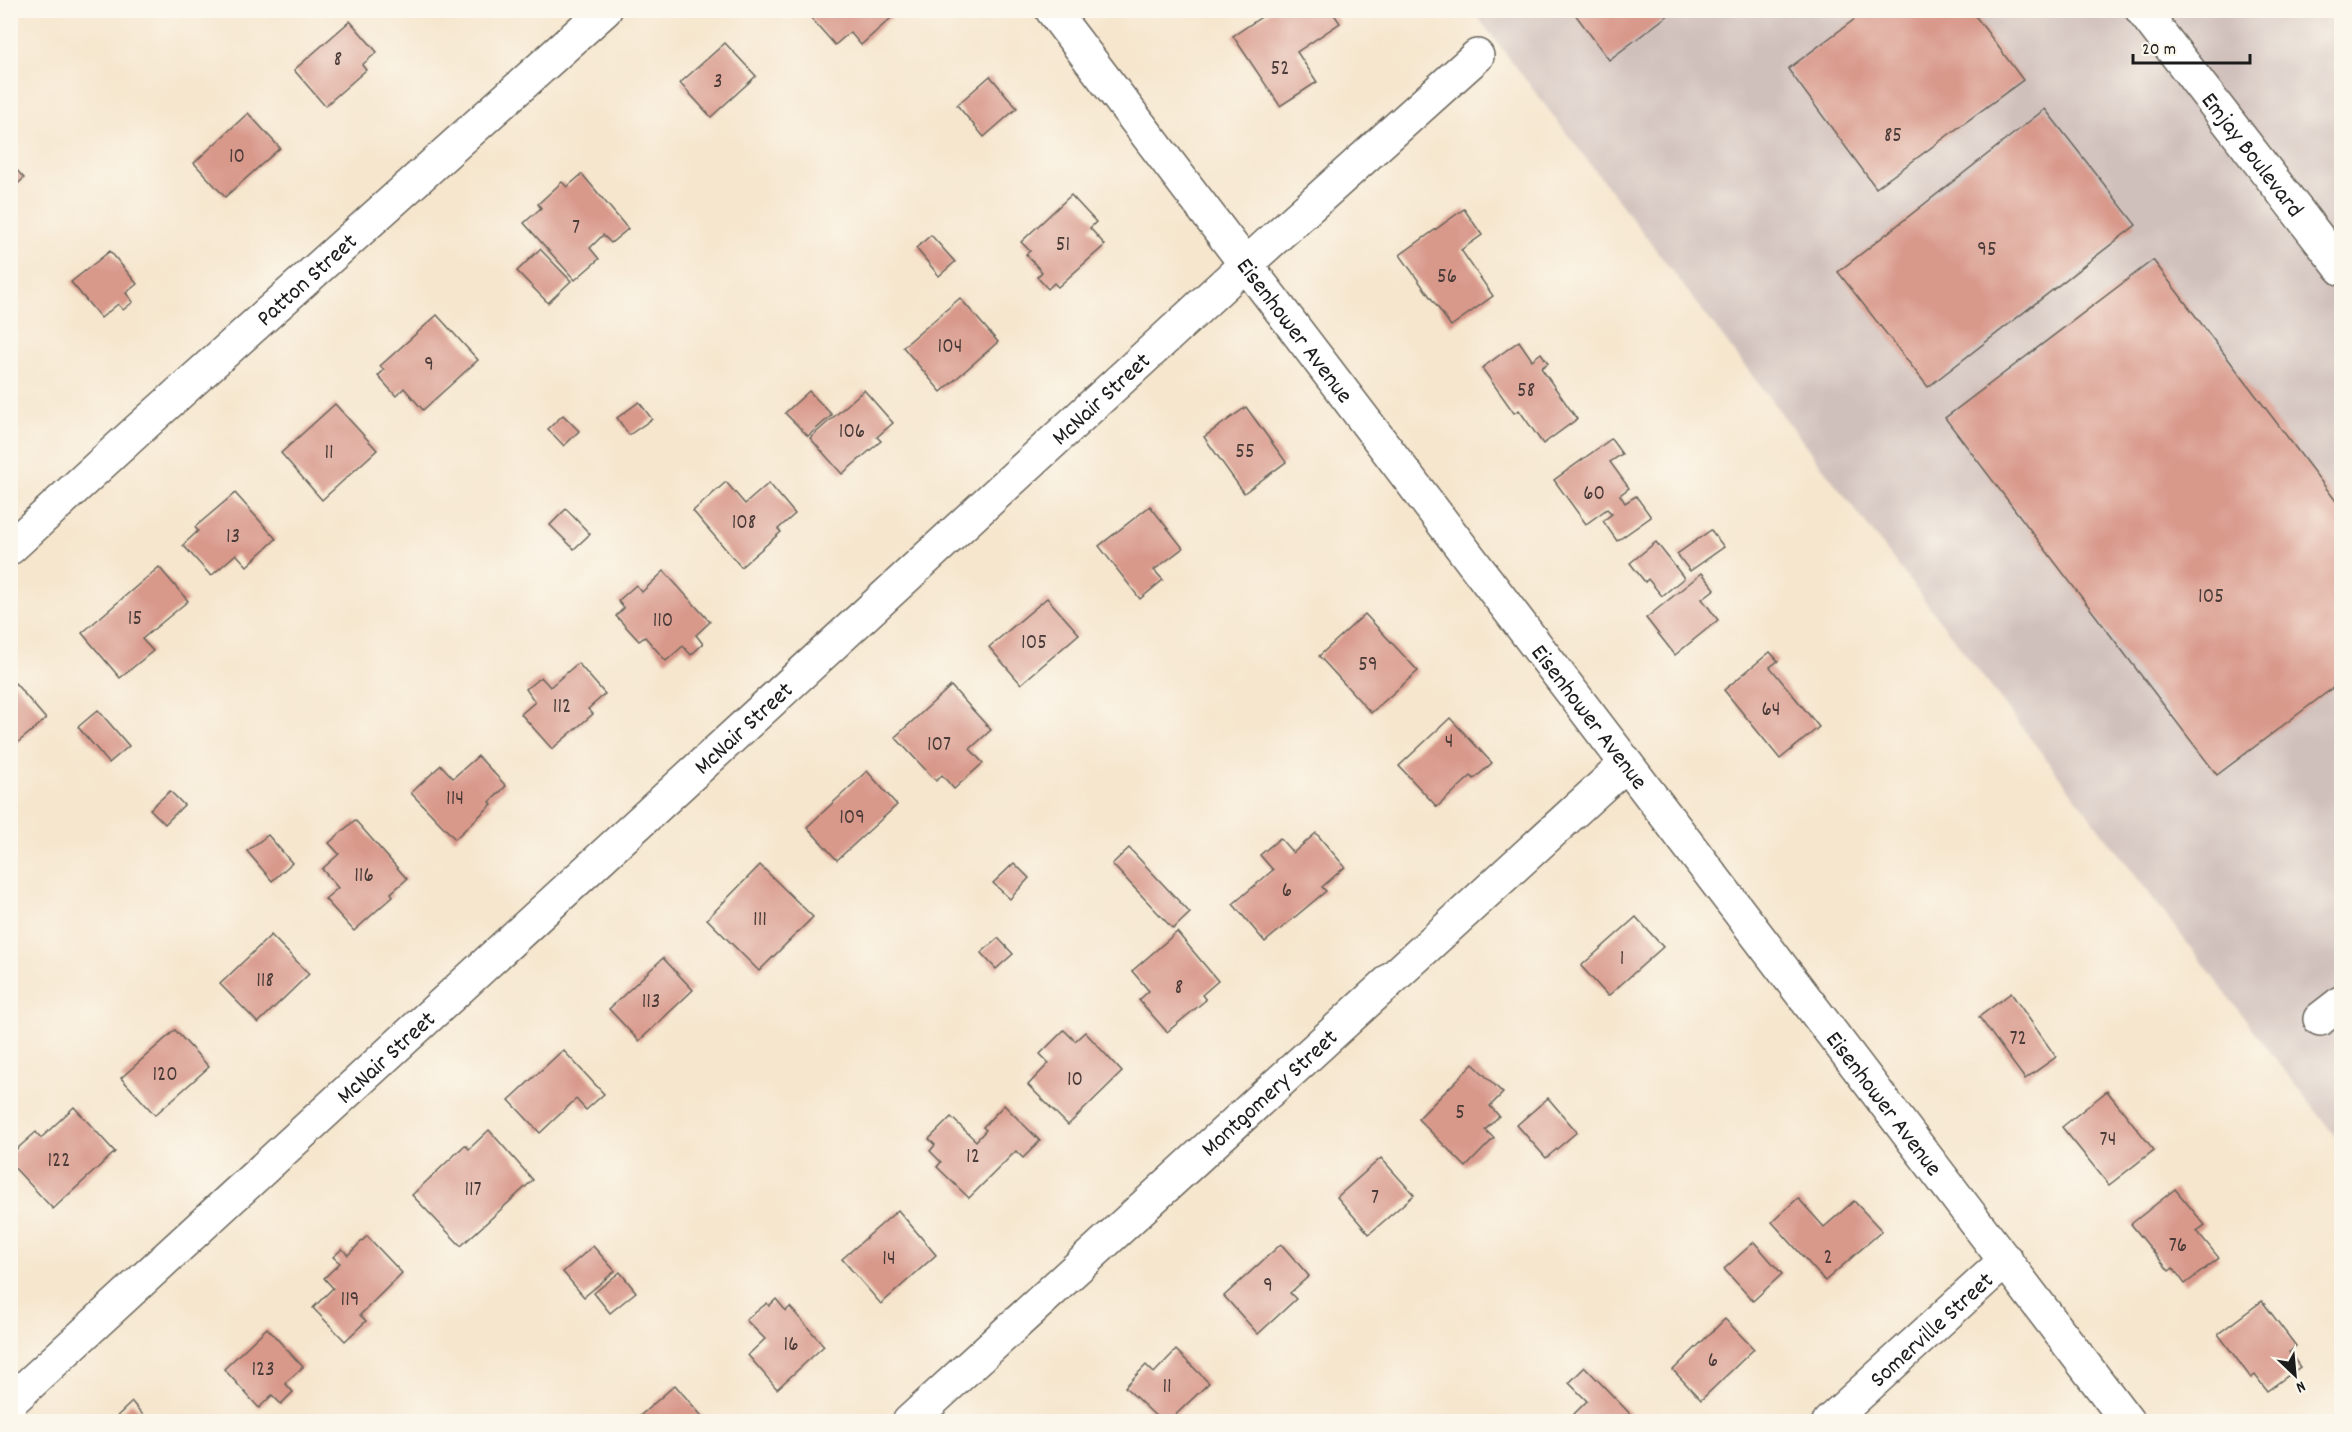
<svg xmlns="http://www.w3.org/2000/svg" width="2352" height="1432" font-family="Dekko,sans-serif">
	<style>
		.industrial { fill: #d0c0bb }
		.building { fill: #d8988a }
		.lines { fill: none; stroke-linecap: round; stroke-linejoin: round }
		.minor-casing { stroke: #68635a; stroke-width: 36 }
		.minor { stroke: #fff; stroke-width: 33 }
		.labels { text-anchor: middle; stroke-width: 6; stroke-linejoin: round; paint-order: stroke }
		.number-label { font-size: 21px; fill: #4b3b38 }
		.street-label { font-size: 24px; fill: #1c1c1c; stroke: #fbf7ec }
	</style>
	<rect width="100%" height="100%" fill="#fbf7ec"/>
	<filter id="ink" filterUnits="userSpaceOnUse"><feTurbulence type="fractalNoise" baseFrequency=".0167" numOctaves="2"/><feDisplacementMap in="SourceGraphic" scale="12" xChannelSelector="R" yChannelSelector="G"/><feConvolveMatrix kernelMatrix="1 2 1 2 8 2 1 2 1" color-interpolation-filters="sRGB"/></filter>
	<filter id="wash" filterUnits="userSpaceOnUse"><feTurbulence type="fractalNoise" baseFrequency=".008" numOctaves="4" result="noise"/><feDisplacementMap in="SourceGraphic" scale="24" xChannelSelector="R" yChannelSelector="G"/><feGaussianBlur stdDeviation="1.35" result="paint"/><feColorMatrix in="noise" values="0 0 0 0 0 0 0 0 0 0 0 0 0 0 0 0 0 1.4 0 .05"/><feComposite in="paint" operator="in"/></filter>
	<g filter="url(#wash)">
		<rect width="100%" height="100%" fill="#f6e6ce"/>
		<path class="industrial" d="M1473,11h868v1133z"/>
		<g id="blocks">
			<g class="building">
				<path d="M804,10h96l-39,35 -11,-13 -15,13z"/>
				<path d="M1272,10h59l9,13 -43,29 20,30 -37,24 -47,-70z"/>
				<path d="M1572,10h103l-66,50z"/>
				<path d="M1867,10h104l52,70 -147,108 -88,-119z"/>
				<path d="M350,21l27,31 -15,13 4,5 -41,36 -31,-36z"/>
				<path d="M725,43l31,33 -45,41 -31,-34z"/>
				<path d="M990,76l27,32 -33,29 -27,-32z"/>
				<path d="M2045,109l91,116 -208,162 -90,-115z"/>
				<path d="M248,113l32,35 -55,49 -31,-34z"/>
				<path d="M10,163l14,15 -14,13z"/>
				<path d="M582,174l46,55 -17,14 -8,-8 -13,13 9,11 -24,21 -51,-57 17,-15 -3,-4 24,-22 5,5z"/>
				<path d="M1071,195l25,27 -6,6 15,17 -47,42 -4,-4 -6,6 -11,-12 5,-5 -16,-18 4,-3 -9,-9z"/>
				<path d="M1464,209l18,26 -21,15 32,46 -42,30 -51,-71z"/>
				<path d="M931,235l24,27 -16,14 -23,-28z"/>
				<path d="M540,249l31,32 -23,22 -31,-32z"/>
				<path d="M110,251l27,33 -11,9 7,9 -10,8 -5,-6 -17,14 -30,-36z"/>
				<path d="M2153,260l189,249v172l-125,94 -272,-357z"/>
				<path d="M960,298l38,44 -57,50 -38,-45z"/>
				<path d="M437,315l41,45 -55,50 -19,-22 -8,8 -18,-20 6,-6 -4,-4z"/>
				<path d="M1519,341l13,19 9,-7 7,10 -7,5 36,51 -34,25 -24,-34 -5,3 -32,-45z"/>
				<path d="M864,390l29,33 -16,14 4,4 -39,33 -32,-36z"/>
				<path d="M809,391l23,24 -24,21 -23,-23z"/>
				<path d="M639,402l13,17 -23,16 -12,-17z"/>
				<path d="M335,404l42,46 -55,50 -41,-47z"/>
				<path d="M1246,407l40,55 -42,31 -40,-56z"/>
				<path d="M563,415l16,16 -15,15 -16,-17z"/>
				<path d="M1611,439l11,15 -12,8 19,26 -9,7 5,8 11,-7 15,21 -34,24 -14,-20 9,-7 -5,-5 -21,15 -32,-44z"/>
				<path d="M726,482l19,22 24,-21 26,31 -17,15 3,3 -40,35 -48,-56z"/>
				<path d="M235,493l41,46 -29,27 -11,-12 -25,22 -28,-31 15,-14 -3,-4z"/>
				<path d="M1150,506l33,42 -29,22 9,10 -23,19 -41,-53z"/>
				<path d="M566,509l24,25 -16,15 -24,-24z"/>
				<path d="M1711,530l13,17 -34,24 -13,-17z"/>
				<path d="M1656,542l28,36 -22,18 -14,-17 -3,3 -15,-19z"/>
				<path d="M159,567l29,34 -46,38 11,12 -33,27 -38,-45z"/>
				<path d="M664,571l46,51 -14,13 7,9 -12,11 -8,-9 -17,15 -21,-24 -6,4 -23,-25 8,-8 -6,-7 18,-16 6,7z"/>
				<path d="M1702,573l13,16 -13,10 16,21 -43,35 -29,-37z"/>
				<path d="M1047,598l32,36 -58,50 -32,-37z"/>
				<path d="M1365,614l53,57 -47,42 -52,-57z"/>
				<path d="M1770,652l8,9 -8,6 49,60 -39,32 -56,-69z"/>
				<path d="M578,663l27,31 -17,15 5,5 -41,35 -31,-35 14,-12 -9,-13 15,-12 9,10z"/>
				<path d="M15,683l31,36 -36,30v-61z"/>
				<path d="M951,686l40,44 -21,19 13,14 -29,26 -12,-14 -6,6 -41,-44z"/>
				<path d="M98,710l31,36 -20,17 -31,-36z"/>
				<path d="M1450,718l42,45 -18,16 -3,-3 -34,31 -38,-41z"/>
				<path d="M478,756l28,30 -16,16 2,2 -37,35 -44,-46 30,-28 12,13z"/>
				<path d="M867,771l30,34 -60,55 -30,-33z"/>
				<path d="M170,791l14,14 -19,19 -15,-15z"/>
				<path d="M355,820l52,59 -16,14 2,3 -39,35 -29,-32 13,-11 -16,-19 17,-15 -10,-11z"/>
				<path d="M1316,833l29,34 -23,20 4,4 -61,51 -32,-38 40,-34 -13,-15 20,-17 13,15z"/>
				<path d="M268,835l24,28 -20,18 -25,-30z"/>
				<path d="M1129,848l61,65 -17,16 -61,-65z"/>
				<path d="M1014,863l15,15 -19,21 -17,-16z"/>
				<path d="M760,865l53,52 -54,54 -52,-52z"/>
				<path d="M1636,917l27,30 -55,49 -27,-30z"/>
				<path d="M1177,932l41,49 -16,14 4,5 -39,32 -28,-32 10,-9 -17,-20z"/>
				<path d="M271,935l38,39 -51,49 -38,-39z"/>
				<path d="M998,938l15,16 -17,15 -15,-16z"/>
				<path d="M663,958l30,32 -54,51 -30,-32z"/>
				<path d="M2011,993l45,64 -31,22 -46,-62z"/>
				<path d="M175,1030l34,37 -54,48 -34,-37z"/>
				<path d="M1064,1030l11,11 10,-9 37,40 -54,53 -40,-40 21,-22 -9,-9z"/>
				<path d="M563,1050l41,44 -18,16 -10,-11 -36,34 -31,-33z"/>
				<path d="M1473,1064l30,29 -13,13 9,10 -14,14 9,8 -28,29 -48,-48z"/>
				<path d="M2107,1091l47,59 -45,35 -47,-58z"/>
				<path d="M1548,1098l29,34 -31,26 -29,-33z"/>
				<path d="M1004,1105l36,36 -17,17 -7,-7 -47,47 -32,-31 4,-5 -11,-11 5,-6 -6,-6 22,-22 25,24 10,-11 -3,-3z"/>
				<path d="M74,1107l41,45 -62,57 -43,-46v-8l26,-23 5,6z"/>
				<path d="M489,1130l44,50 -72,66 -49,-51 53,-50 4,4z"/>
				<path d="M1381,1158l33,37 -45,39 -32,-37z"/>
				<path d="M2175,1189l30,36 -8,6 22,27 -34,26 -12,-16 -4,3 -38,-47z"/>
				<path d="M1798,1198l26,29 30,-26 28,30 -57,50 -53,-59z"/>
				<path d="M898,1210l38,45 -55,49 -39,-45z"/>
				<path d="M367,1236l35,37 -42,42 6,6 -21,20 -32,-33 20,-20 -9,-10 16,-15 -7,-6 9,-8 6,6z"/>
				<path d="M1754,1242l28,32 -29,27 -29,-32z"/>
				<path d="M1281,1244l28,32 -19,17 6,6 -38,35 -34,-38z"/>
				<path d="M593,1246l22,25 -31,26 -21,-25z"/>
				<path d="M620,1272l16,20 -26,21 -16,-20z"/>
				<path d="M776,1299l10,12 4,-4 34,39 -47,43 -29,-34 17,-16 -19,-19 21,-17 2,3z"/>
				<path d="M2262,1301l34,45 -7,6 11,15 -33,24 -12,-16 -4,3 -33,-44z"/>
				<path d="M1725,1319l29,30 -53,51 -28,-30z"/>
				<path d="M267,1328l36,39 -18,16 8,9 -12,12 -9,-9 -13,13 -35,-39z"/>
				<path d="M1176,1350l33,33 -41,39h-6l-37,-35 21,-22 8,8z"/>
				<path d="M1585,1367l53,55h-56l-8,-8 13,-13 -18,-18z"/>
				<path d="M675,1385l32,37h-74z"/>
				<path d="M132,1402l17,20h-38z"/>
			</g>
		</g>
	</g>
	<g filter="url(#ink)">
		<use href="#blocks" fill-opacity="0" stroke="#68635a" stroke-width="1.5"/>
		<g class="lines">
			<g class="minor-casing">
				<g id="minor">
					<path id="s1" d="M1052,10l1076,1412"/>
					<path id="s2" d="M2142,10l200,259"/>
					<path id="s3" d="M10,548l127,-117 468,-421"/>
					<path d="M2320,1019l22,-17"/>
					<path id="s4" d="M10,1402l1236,-1138 231,-208"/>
					<path id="s5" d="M909,1422l717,-658"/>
					<path id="s6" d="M1829,1422l177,-162"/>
				</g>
			</g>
			<use href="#minor" class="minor"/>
		</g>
	</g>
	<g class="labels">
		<g class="number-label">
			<text x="338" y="65">8</text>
			<text x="1280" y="74">52</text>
			<text x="718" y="87">3</text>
			<text x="1893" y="141">85</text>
			<text x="237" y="162">10</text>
			<text x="576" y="233">7</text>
			<text x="1063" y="250">51</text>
			<text x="1987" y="255">95</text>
			<text x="1447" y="282">56</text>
			<text x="950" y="352">104</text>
			<text x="429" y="370">9</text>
			<text x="1526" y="396">58</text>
			<text x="852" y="437">106</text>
			<text x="1245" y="457">55</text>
			<text x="329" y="458">11</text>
			<text x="1594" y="499">60</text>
			<text x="744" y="528">108</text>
			<text x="233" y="542">13</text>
			<text x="2211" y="602">105</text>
			<text x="135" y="624">15</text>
			<text x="663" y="626">110</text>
			<text x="1034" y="648">105</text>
			<text x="1368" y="670">59</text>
			<text x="562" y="712">112</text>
			<text x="1771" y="715">64</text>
			<text x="1449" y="747">4</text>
			<text x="939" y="750">107</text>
			<text x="455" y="804">114</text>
			<text x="852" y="823">109</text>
			<text x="364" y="881">116</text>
			<text x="1287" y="896">6</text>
			<text x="760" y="925">111</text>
			<text x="1622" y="964">1</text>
			<text x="265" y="986">118</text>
			<text x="1179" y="993">8</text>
			<text x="651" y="1007">113</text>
			<text x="2018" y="1044">72</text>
			<text x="165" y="1080">120</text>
			<text x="1075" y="1085">10</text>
			<text x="1460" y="1118">5</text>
			<text x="2108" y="1145">74</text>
			<text x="973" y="1162">12</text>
			<text x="59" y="1166">122</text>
			<text x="473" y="1195">117</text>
			<text x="1375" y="1203">7</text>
			<text x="2178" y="1251">76</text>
			<text x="1828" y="1263">2</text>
			<text x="889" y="1264">14</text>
			<text x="1268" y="1291">9</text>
			<text x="350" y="1305">119</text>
			<text x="791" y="1350">16</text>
			<text x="1713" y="1366">6</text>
			<text x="263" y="1375">123</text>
			<text x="1167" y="1392">11</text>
		</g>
		<g class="street-label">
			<text dy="8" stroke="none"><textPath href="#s2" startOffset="182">Emjay Boulevard</textPath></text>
			<text dy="8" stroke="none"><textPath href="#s3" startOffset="400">Patton Street</textPath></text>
			<text dy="8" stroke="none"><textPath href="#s1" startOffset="402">Eisenhower Avenue</textPath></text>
			<text dy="8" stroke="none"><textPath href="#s4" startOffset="1482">McNair Street</textPath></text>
			<text dy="8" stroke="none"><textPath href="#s1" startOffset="888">Eisenhower Avenue</textPath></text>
			<text dy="8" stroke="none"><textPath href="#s4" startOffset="996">McNair Street</textPath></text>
			<text dy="8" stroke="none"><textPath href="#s4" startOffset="510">McNair Street</textPath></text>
			<text dy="8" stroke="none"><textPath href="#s5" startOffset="488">Montgomery Street</textPath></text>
			<text dy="8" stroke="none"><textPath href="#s1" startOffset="1374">Eisenhower Avenue</textPath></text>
			<text dy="8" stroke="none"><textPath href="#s6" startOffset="138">Somerville Street</textPath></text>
		</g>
	</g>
	<rect width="2352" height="1432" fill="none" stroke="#fbf7ec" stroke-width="36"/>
	<g transform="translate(2295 1375) rotate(154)" stroke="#fbf7ec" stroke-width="4.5" paint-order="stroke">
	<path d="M0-4.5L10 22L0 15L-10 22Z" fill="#1c1c1c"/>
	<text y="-9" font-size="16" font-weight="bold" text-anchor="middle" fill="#1c1c1c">N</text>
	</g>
	<path d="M2133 54v9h117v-9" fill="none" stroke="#1c1c1c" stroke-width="3"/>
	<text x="2142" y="54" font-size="18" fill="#1c1c1c" stroke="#fbf7ec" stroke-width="4.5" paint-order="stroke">20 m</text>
</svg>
